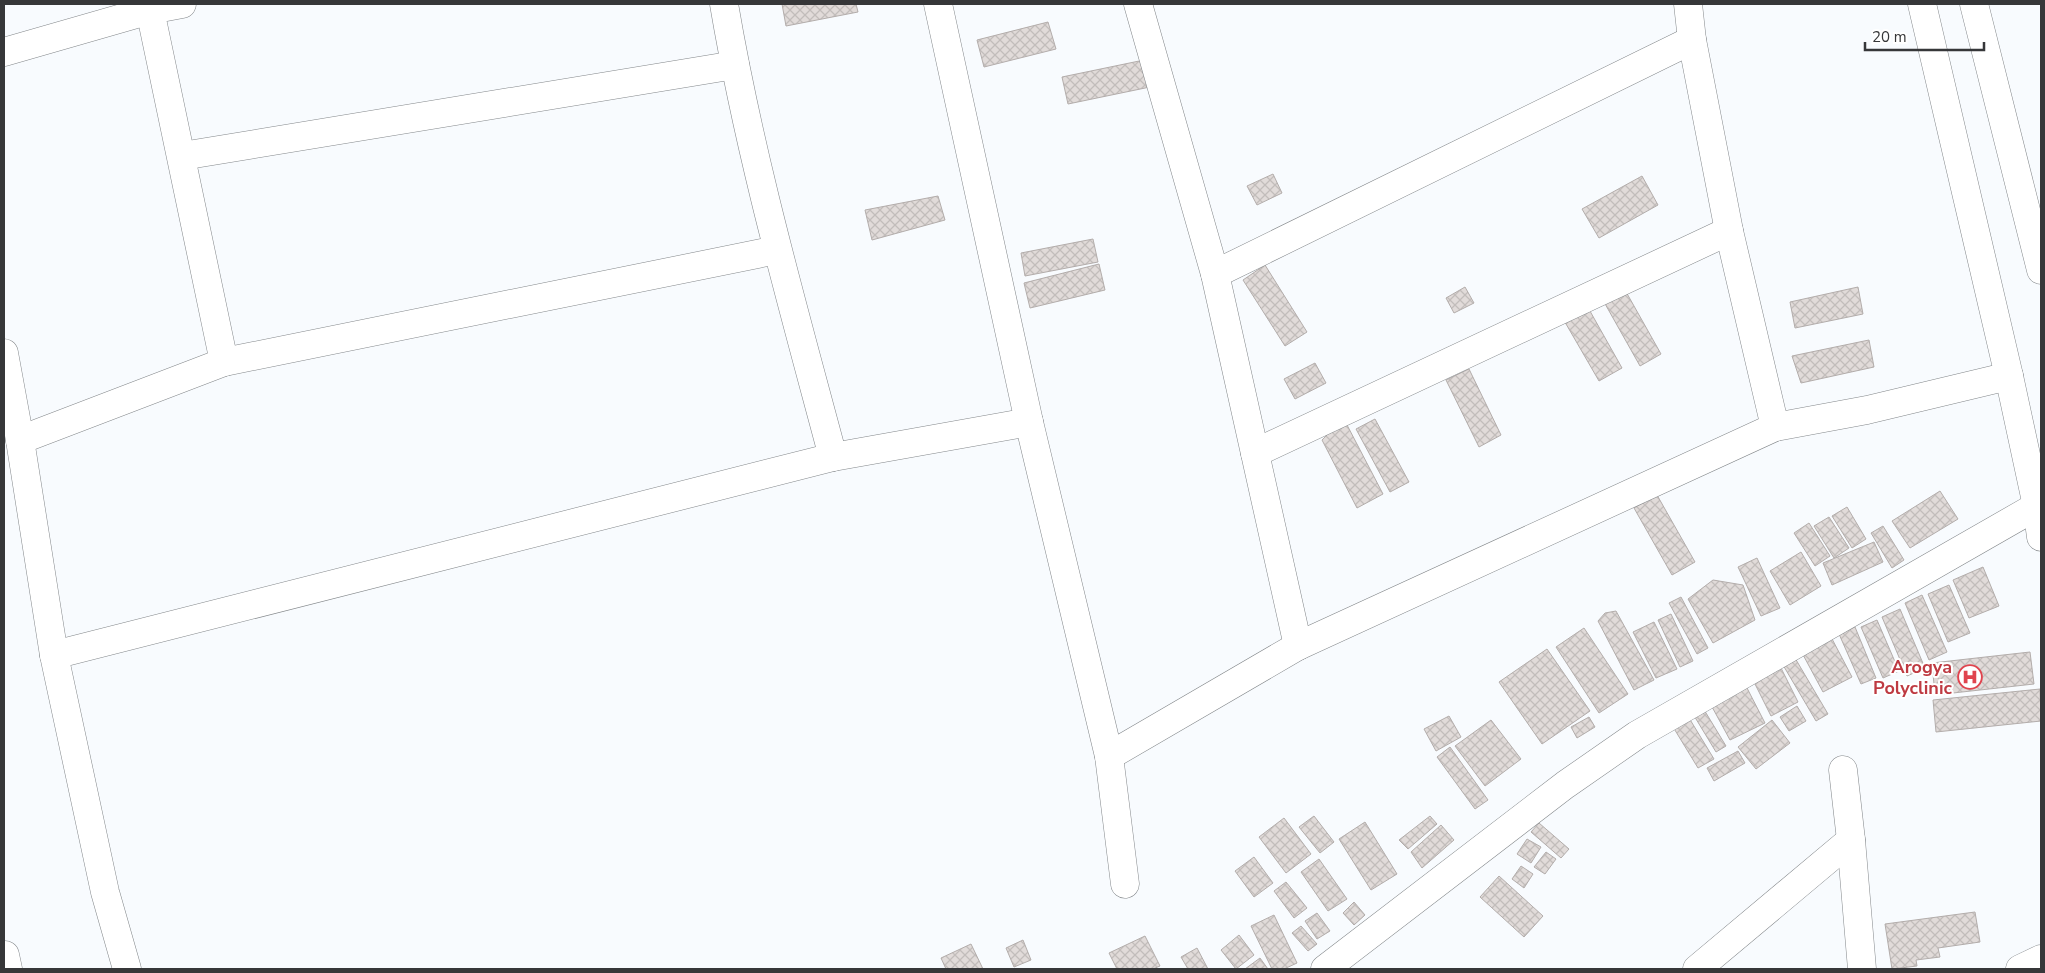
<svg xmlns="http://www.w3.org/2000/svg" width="2045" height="973" font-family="'Nunito Sans',sans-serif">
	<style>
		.building { fill: url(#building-cross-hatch); stroke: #b3adab }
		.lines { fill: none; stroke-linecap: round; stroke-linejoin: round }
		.street-casing { stroke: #83878a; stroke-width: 29 }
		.secondary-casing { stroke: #83878a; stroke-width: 29 }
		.street { stroke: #fff; stroke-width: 28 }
		.secondary { stroke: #fff; stroke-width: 28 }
		.labels { text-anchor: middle; stroke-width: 4; stroke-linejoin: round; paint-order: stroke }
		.health-label { font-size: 18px; font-weight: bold; fill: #be3a42; stroke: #fff; text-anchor: end }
	</style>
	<defs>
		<pattern id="building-cross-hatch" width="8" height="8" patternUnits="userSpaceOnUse" patternTransform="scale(1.25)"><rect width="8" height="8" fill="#e1dbd9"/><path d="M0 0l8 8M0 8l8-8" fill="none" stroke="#c2bdbb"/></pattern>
	</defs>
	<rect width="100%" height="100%" fill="#f8fbfe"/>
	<g class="building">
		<path d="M782,4h74l2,8 -72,14z"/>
		<path d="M1048,22l8,27 -72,18 -7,-27z"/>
		<path d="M1144,60l6,27 -82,17 -6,-27z"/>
		<path d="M1273,174l9,19 -25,12 -10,-19z"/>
		<path d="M1642,176l16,29 -59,33 -17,-29z"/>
		<path d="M938,196l7,24 -73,20 -7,-30z"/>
		<path d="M1093,239l5,23 -73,14 -4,-23z"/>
		<path d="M1099,264l6,26 -75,18 -6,-25z"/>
		<path d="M1265,265l42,67 -22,14 -42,-66z"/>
		<path d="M1465,287l9,16 -20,10 -8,-15z"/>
		<path d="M1858,287l5,27 -68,14 -5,-26z"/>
		<path d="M1625,290l36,64 -21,12 -36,-64z"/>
		<path d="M1586,304l36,64 -23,13 -37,-64z"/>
		<path d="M1869,340l5,27 -73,16 -9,-27z"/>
		<path d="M1315,363l11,20 -31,16 -11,-20z"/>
		<path d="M1469,369l32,66 -22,12 -33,-67z"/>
		<path d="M1375,419l34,63 -19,10 -34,-63z"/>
		<path d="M1346,423l37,71 -26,14 -35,-68 11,-11z"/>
		<path d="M1940,491l18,28 -48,29 -18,-27z"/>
		<path d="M1657,495l38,67 -23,13 -38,-67z"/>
		<path d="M1847,507l19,32 -14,9 -20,-32z"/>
		<path d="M1829,517l20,31 -15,10 -20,-32z"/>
		<path d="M1809,523l21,33 -15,10 -21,-33z"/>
		<path d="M1883,526l21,34 -12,8 -21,-35z"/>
		<path d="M1874,542l9,20 -51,23 -9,-22z"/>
		<path d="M1801,552l20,34 -31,19 -20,-34z"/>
		<path d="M1757,558l23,50 -19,8 -23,-49z"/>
		<path d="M1983,567l16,39 -30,12 -16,-38z"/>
		<path d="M1713,580l30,5 12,35 -42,23 -25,-44z"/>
		<path d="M1949,585l21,48 -22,9 -20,-48z"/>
		<path d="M1922,595l25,57 -18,8 -24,-57z"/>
		<path d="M1681,597l27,51 -11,6 -28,-51z"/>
		<path d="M1900,609l25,59 -18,8 -25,-59z"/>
		<path d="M1616,611l38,69 -20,10 -36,-69 7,-8z"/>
		<path d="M1671,614l22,47 -13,6 -22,-47z"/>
		<path d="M1877,620l22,51 -16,7 -22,-51z"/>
		<path d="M1654,622l23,47 -21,9 -23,-46z"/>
		<path d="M1855,627l21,51 -15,6 -22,-50z"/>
		<path d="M1584,628l44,66 -29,19 -43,-66z"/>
		<path d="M1830,635l22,42 -29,15 -22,-41z"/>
		<path d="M1547,649l43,62 -48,33 -43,-62z"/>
		<path d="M2030,652l4,32 -99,11 -3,-32z"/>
		<path d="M1795,658l33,56 -12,7 -33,-56z"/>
		<path d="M1778,662l20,40 -27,14 -20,-40z"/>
		<path d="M1747,688l18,35 -35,17 -19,-35z"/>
		<path d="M2040,689l1,32 -105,11 -3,-32z"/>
		<path d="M1797,706l9,15 -17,10 -9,-14z"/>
		<path d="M1703,708l23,38 -10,6 -23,-38z"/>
		<path d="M1686,713l28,46 -16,9 -28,-46z"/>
		<path d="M1449,716l12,21 -25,14 -12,-22z"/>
		<path d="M1589,717l6,10 -18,11 -6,-11z"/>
		<path d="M1491,720l30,39 -36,27 -30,-40z"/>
		<path d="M1772,720l18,23 -34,26 -18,-22z"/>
		<path d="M1450,747l38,53 -13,9 -38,-52z"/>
		<path d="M1738,751l7,12 -31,18 -7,-13z"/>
		<path d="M1314,816l20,26 -14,11 -21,-26z"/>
		<path d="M1430,816l7,8 -29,25 -9,-9z"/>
		<path d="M1284,818l27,36 -25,19 -27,-36z"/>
		<path d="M1365,822l32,52 -26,16 -32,-51z"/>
		<path d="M1539,823l30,26 -8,9 -30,-26z"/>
		<path d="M1441,825l13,15 -32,28 -11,-16z"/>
		<path d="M1527,839l14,8 -10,16 -14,-9z"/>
		<path d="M1546,852l10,7 -11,15 -11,-7z"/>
		<path d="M1254,857l19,26 -19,14 -19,-26z"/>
		<path d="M1319,859l28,40 -19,12 -27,-39z"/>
		<path d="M1521,866l12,8 -9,14 -12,-9z"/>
		<path d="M1499,876l44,40 -19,21 -44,-40z"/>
		<path d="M1286,882l21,26 -13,10 -20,-27z"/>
		<path d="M1354,902l11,13 -11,10 -11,-12z"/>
		<path d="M1975,912l5,30 -42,6 2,9 -24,3 1,6 -25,3 -7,-45z"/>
		<path d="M1317,913l13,18 -13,8 -12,-18z"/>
		<path d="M1274,915l23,48 -13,6h-12l-21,-43z"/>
		<path d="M1301,926l16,18 -9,7 -16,-18z"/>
		<path d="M1239,935l15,20 -18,14 -15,-19z"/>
		<path d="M1145,936l15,30 -7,3h-36l-8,-16z"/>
		<path d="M1023,940l8,20 -17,7 -8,-19z"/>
		<path d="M971,944l12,25h-37l-5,-11z"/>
		<path d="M1197,948l11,21h-20l-7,-12z"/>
		<path d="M1260,958l8,11h-23z"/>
	</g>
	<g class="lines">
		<g class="street-casing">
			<g id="street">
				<path d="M724,4c26,153 69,303 109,453"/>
				<path d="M938,4l91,418 80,334 16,128"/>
				<path d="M1138,4l77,270 83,372"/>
				<path d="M1688,4l4,36 37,191 46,196 92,-17 142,-34"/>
				<path d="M150,10l74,352"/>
				<path d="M4,52l146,-42 32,-6"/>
				<path d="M182,156l553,-91"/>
				<path d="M1215,274l477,-234"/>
				<path d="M4,353l16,87 34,215 51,237 22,77"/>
				<path d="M20,440l204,-78 553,-112"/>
				<path d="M1255,453l474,-222"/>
				<path d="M54,655l779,-198 196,-35"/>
				<path d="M1109,756l189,-110 477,-219"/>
				<path d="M1843,770l8,70 11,129"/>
				<path d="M5,955l3,14"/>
				<path d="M1325,969l240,-184 72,-50 400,-229"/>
				<path d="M1697,969l154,-129"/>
				<path d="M2020,969l21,-10"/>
			</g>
		</g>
		<g class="secondary-casing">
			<g id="secondary">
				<path d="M1922,4l87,372 28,130 4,31"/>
				<path d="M1974,4l67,266"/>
			</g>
		</g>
		<use href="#street" class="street"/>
		<use href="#secondary" class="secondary"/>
	</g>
	<defs>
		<g id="hospital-ring" transform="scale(1.25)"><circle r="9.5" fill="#fff" stroke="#e0444e" stroke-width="1.5"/><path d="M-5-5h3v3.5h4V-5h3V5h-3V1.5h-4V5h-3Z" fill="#e0444e"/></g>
	</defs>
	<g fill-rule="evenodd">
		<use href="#hospital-ring" x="1970" y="677"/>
	</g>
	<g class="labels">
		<g class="health-label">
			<text x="1952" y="673">Arogya<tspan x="1952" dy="21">Polyclinic</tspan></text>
		</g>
	</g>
	<rect width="2045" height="973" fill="none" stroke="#363739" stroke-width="10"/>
	<path d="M1865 42v8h119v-8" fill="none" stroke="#363739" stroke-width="2.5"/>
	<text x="1872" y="42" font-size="15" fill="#363739" stroke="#ffffff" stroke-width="4" paint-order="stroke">20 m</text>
</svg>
